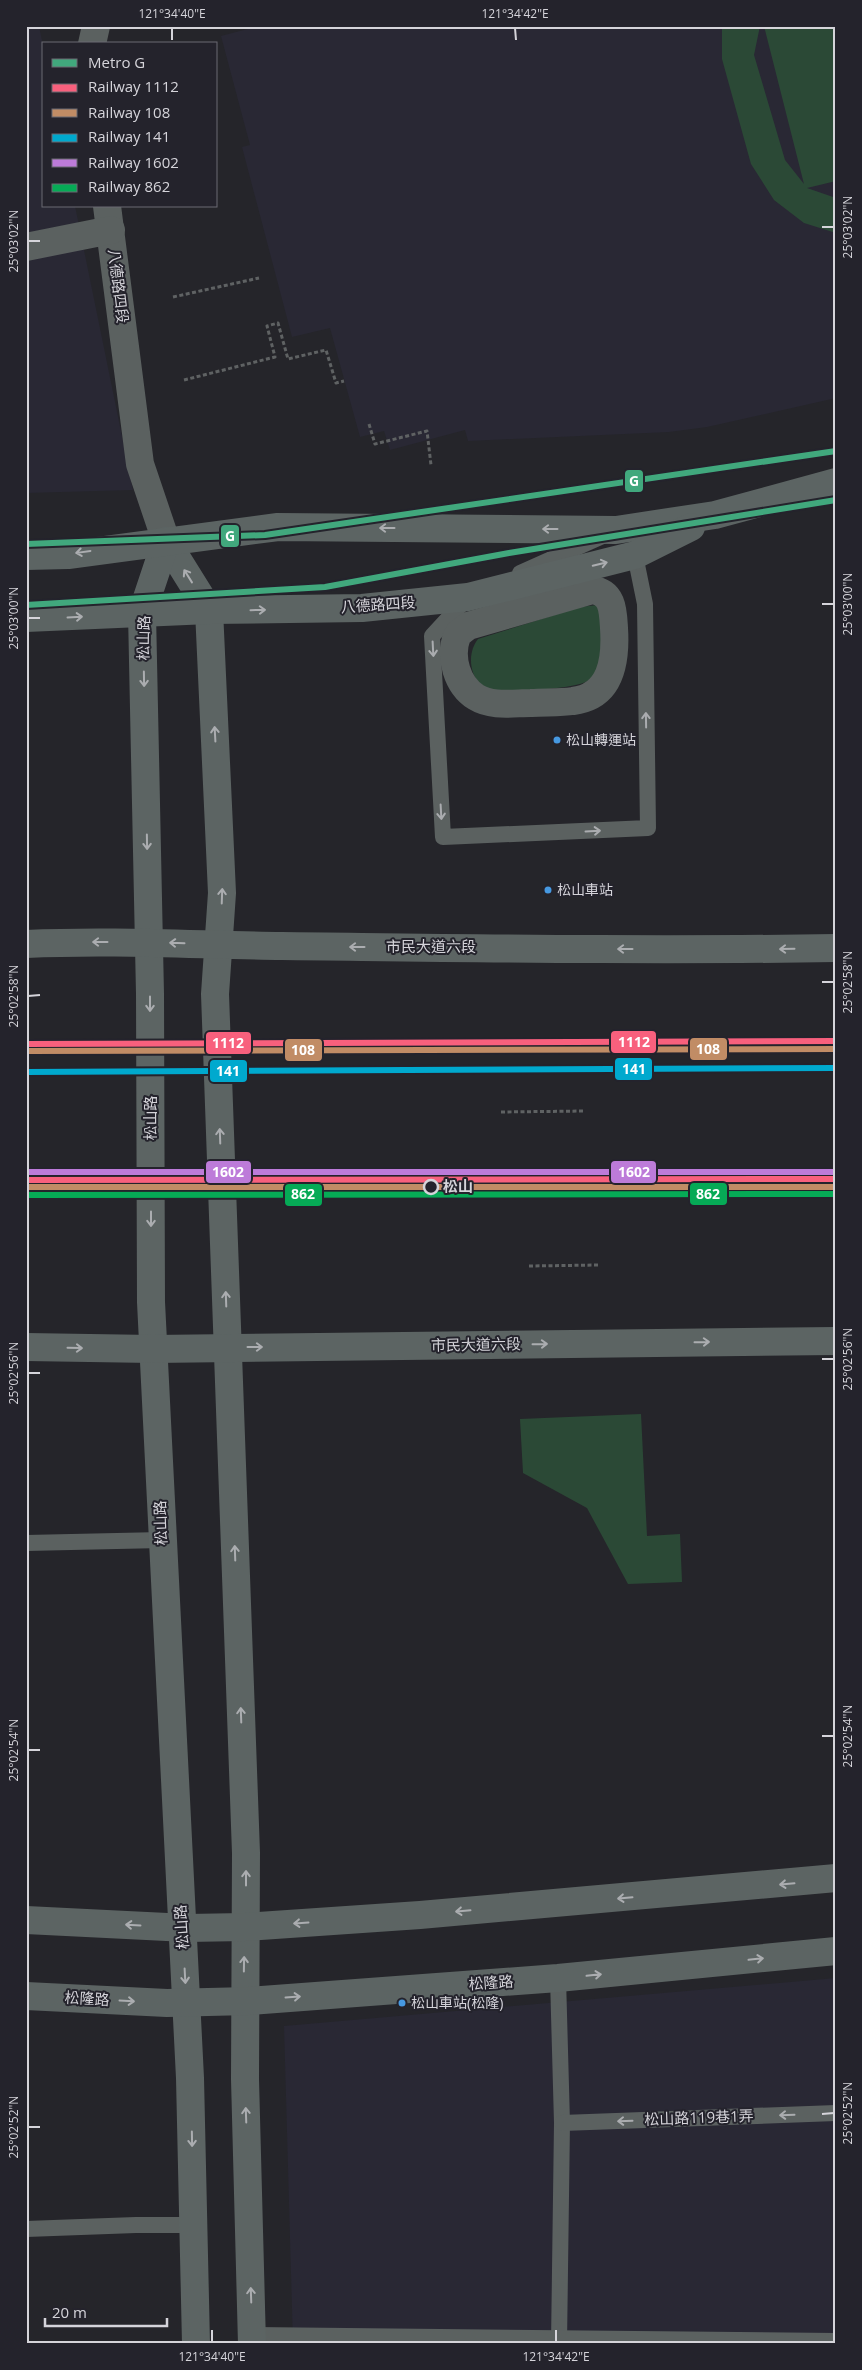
<svg xmlns="http://www.w3.org/2000/svg" width="862" height="2370" font-family="'Open Sans','Noto Sans TC',sans-serif">
	<style>
		.built { fill: #292834 }
		.green { fill: #2b4936 }
		.lines { fill: none; stroke-linecap: round; stroke-linejoin: round }
		.path { stroke: #5f6263; stroke-width: 3; stroke-dasharray: 4 2.5; stroke-linecap: butt }
		.lane { stroke: #5b6160; stroke-width: 16 }
		.street { stroke: #5b6160; stroke-width: 28 }
		.secondary { stroke: #5c6463; stroke-width: 28 }
		.rail-1-casing { stroke: #24232c; stroke-width: 10 }
		.rail-2-casing { stroke: #24232c; stroke-width: 10 }
		.rail-3-casing { stroke: #24232c; stroke-width: 10 }
		.rail-4-casing { stroke: #24232c; stroke-width: 10 }
		.rail-5-casing { stroke: #24232c; stroke-width: 10 }
		.rail-1 { stroke: #f8607d; stroke-width: 6 }
		.rail-2 { stroke: #c18c65; stroke-width: 6 }
		.rail-3 { stroke: #00a9ce; stroke-width: 6 }
		.rail-4 { stroke: #bd7bd9; stroke-width: 6 }
		.rail-5 { stroke: #06aa56; stroke-width: 6 }
		.metro-1-casing { stroke: #24232c; stroke-width: 10 }
		.metro-1 { stroke: #41a87d; stroke-width: 6 }
		.oneway { stroke: #abadb0 }
		.oneway2 { stroke: #aaacaf }
		.ticks { fill: none; stroke: #d5d4da; stroke-width: 2 }
		.bus-dot { fill: #4699e1; stroke: #24232c; stroke-width: 2 }
		.stop-dot { fill: #24232c; stroke: #d5d4da; stroke-width: 2.5 }
		.labels { text-anchor: middle; stroke-width: 4; stroke-linejoin: round; paint-order: stroke }
		.bus-label { font-size: 14px; fill: #d5d4da; stroke: #24232c; text-anchor: start }
		.street-label { font-size: 15px; fill: #d5d4da; stroke: #24232c }
		.stop-label { font-size: 15px; font-weight: bold; fill: #d5d4da; stroke: #24232c; text-anchor: start }
		.line-badge { stroke: #24232c; stroke-width: 2 }
		.badge-label { font-size: 14px; text-anchor: middle; font-weight: bold; fill: #fff }
		.neatline { fill: none; stroke: #d5d4da; stroke-width: 2 }
		.ticks-label { font-size: 12px; text-anchor: middle; fill: #d5d4da }
	</style>
	<rect width="100%" height="100%" fill="#25252a"/>
	<g class="built">
		<path d="M26,26h13l5,24v156h31l58,284 -107,3z"/>
		<path d="M259,26h577v372l-129,29 -38,5 -201,9 -3,-11 -75,20 -6,-19 -24,6 -30,-109 -38,9 -50,-190 8,-2 -29,-109z"/>
		<path d="M836,1978v366h-543l-9,-318z"/>
	</g>
	<g class="green">
		<path d="M722,26h38l-6,29 31,105 19,24 -40,-158h72v155l-29,7 29,10v35l-32,-10 -30,-23 -23,-36 -29,-105z"/>
		<path d="M597,605l6,5c-1,21 5,55 -14,70 -10,9 -81,13 -95,11 -24,-4 -29,-36 -16,-52l102,-32z"/>
		<path d="M641,1414l6,122 33,-2 2,48 -54,2 -41,-76 -64,-35 -3,-54z"/>
	</g>
	<g class="lines">
		<g class="path">
			<path d="M173,297l86,-19"/>
			<path d="M184,380l91,-23 -8,-31 11,-3 10,36 38,-9 10,33 8,-2"/>
			<path d="M369,424l6,20 52,-13 4,34"/>
			<path d="M501,1112l84,-1"/>
			<path d="M529,1266l70,-1"/>
		</g>
		<g class="lane">
			<path d="M520,573l85,-38"/>
			<path d="M468,597l-36,39 11,201 205,-9 -3,-224 -10,-49"/>
			<path d="M26,1543l136,-3"/>
			<path d="M558,1978l4,145 -3,221"/>
			<path d="M562,2123l274,-10"/>
			<path d="M26,2229l110,-4h57"/>
			<path d="M252,2335l584,6"/>
		</g>
		<g class="street">
			<path d="M92,44l4,-18"/>
			<path d="M107,206l33,258 26,77"/>
			<path d="M26,247l85,-17"/>
			<path d="M592,590c21,2 21,21 22,38 2,31 -2,68 -41,73 -13,2 -28,1 -42,2 -18,0 -39,4 -55,-6 -19,-12 -27,-40 -19,-61 2,-4 8,-7 11,-10z"/>
		</g>
		<g class="secondary">
			<path d="M166,541l43,69 13,283 -7,101 31,859 -1,226 7,265"/>
			<path d="M166,541l-24,72 8,381 1,308 39,776 6,266"/>
			<path d="M26,556l42,-1 210,-28 338,3 99,-15 121,-33"/>
			<path d="M26,618l183,-8 153,-2 106,-11 167,-42 56,-28"/>
			<path d="M26,944c86,-4 171,1 256,2 185,2 369,5 554,2"/>
			<path d="M26,1347l127,2 683,-8"/>
			<path d="M26,1920l161,8 58,-1 175,-12 416,-37"/>
			<path d="M26,1996l141,7 82,-2 309,-23 278,-27"/>
		</g>
		<g class="rail-1-casing">
			<g id="rail-1">
				<path d="M26,1044l810,-3"/>
				<path d="M26,1180l810,-1"/>
			</g>
		</g>
		<g class="rail-2-casing">
			<g id="rail-2">
				<path d="M26,1051l810,-2"/>
				<path d="M26,1187h810"/>
			</g>
		</g>
		<g class="rail-3-casing">
			<path id="rail-3" d="M26,1072l810,-4"/>
		</g>
		<g class="rail-4-casing">
			<path id="rail-4" d="M26,1172h810"/>
		</g>
		<g class="rail-5-casing">
			<path id="rail-5" d="M26,1195l810,-1"/>
		</g>
		<use href="#rail-1" class="rail-1"/>
		<use href="#rail-2" class="rail-2"/>
		<use href="#rail-3" class="rail-3"/>
		<use href="#rail-4" class="rail-4"/>
		<use href="#rail-5" class="rail-5"/>
		<g class="metro-1-casing">
			<g id="metro-1">
				<path d="M26,544l239,-9 571,-84"/>
				<path d="M26,605l299,-18 184,-34 327,-53"/>
			</g>
		</g>
		<use href="#metro-1" class="metro-1"/>
	</g>
	<defs><path id="oneway-shaft" d="M-6 0H5M1.5-3L5.5 0L1.5 3" fill="none" stroke-width="1.6" stroke-linecap="round" stroke-linejoin="round" transform="scale(1.25)"/></defs>
	<g class="oneway">
		<use href="#oneway-shaft" transform="translate(387 528) rotate(-180)"/>
		<use href="#oneway-shaft" transform="translate(550 529) rotate(-180)"/>
		<use href="#oneway-shaft" transform="translate(83 552) rotate(172)"/>
		<use href="#oneway-shaft" transform="translate(600 564) rotate(-14)"/>
		<use href="#oneway-shaft" transform="translate(188 576) rotate(-122)"/>
		<use href="#oneway-shaft" transform="translate(258 610) rotate(-1)"/>
		<use href="#oneway-shaft" transform="translate(75 617) rotate(-3)"/>
		<use href="#oneway-shaft" transform="translate(144 679) rotate(89)"/>
		<use href="#oneway-shaft" transform="translate(215 734) rotate(-93)"/>
		<use href="#oneway-shaft" transform="translate(147 842) rotate(89)"/>
		<use href="#oneway-shaft" transform="translate(222 896) rotate(-88)"/>
		<use href="#oneway-shaft" transform="translate(100 942) rotate(180)"/>
		<use href="#oneway-shaft" transform="translate(177 943) rotate(-178)"/>
		<use href="#oneway-shaft" transform="translate(357 947) rotate(-180)"/>
		<use href="#oneway-shaft" transform="translate(625 949) rotate(-180)"/>
		<use href="#oneway-shaft" transform="translate(787 949) rotate(179)"/>
		<use href="#oneway-shaft" transform="translate(150 1004) rotate(90)"/>
		<use href="#oneway-shaft" transform="translate(220 1136) rotate(-92)"/>
		<use href="#oneway-shaft" transform="translate(151 1219) rotate(90)"/>
		<use href="#oneway-shaft" transform="translate(226 1299) rotate(-92)"/>
		<use href="#oneway-shaft" transform="translate(702 1342) rotate(-1)"/>
		<use href="#oneway-shaft" transform="translate(540 1344) rotate(-1)"/>
		<use href="#oneway-shaft" transform="translate(255 1347)"/>
		<use href="#oneway-shaft" transform="translate(75 1348) rotate(1)"/>
		<use href="#oneway-shaft" transform="translate(235 1553) rotate(-92)"/>
		<use href="#oneway-shaft" transform="translate(241 1715) rotate(-92)"/>
		<use href="#oneway-shaft" transform="translate(246 1878) rotate(-90)"/>
		<use href="#oneway-shaft" transform="translate(787 1884) rotate(175)"/>
		<use href="#oneway-shaft" transform="translate(625 1898) rotate(175)"/>
		<use href="#oneway-shaft" transform="translate(463 1911) rotate(175)"/>
		<use href="#oneway-shaft" transform="translate(301 1923) rotate(176)"/>
		<use href="#oneway-shaft" transform="translate(133 1925) rotate(-177)"/>
		<use href="#oneway-shaft" transform="translate(756 1959) rotate(-6)"/>
		<use href="#oneway-shaft" transform="translate(244 1964) rotate(-89)"/>
		<use href="#oneway-shaft" transform="translate(594 1975) rotate(-6)"/>
		<use href="#oneway-shaft" transform="translate(185 1976) rotate(87)"/>
		<use href="#oneway-shaft" transform="translate(293 1997) rotate(-4)"/>
		<use href="#oneway-shaft" transform="translate(127 2001) rotate(3)"/>
		<use href="#oneway-shaft" transform="translate(246 2115) rotate(-92)"/>
		<use href="#oneway-shaft" transform="translate(192 2139) rotate(89)"/>
		<use href="#oneway-shaft" transform="translate(251 2295) rotate(-92)"/>
	</g>
	<g class="oneway2">
		<use href="#oneway-shaft" transform="translate(433 649) rotate(87)"/>
		<use href="#oneway-shaft" transform="translate(646 720) rotate(-91)"/>
		<use href="#oneway-shaft" transform="translate(441 812) rotate(87)"/>
		<use href="#oneway-shaft" transform="translate(593 831) rotate(-3)"/>
		<use href="#oneway-shaft" transform="translate(787 2115) rotate(178)"/>
		<use href="#oneway-shaft" transform="translate(625 2121) rotate(178)"/>
	</g>
	<path class="ticks" d="M172,28v12M515,28l1,12M822,227h12M28,241h12M822,604h12M28,618h12M822,982h12M28,996l12,-1M822,1359h12M28,1373h12M822,1736h12M28,1750h12M822,2114l12,-1M28,2127h12M212,2330v12M556,2330v12"/>
	<g class="bus-dot">
		<circle cx="557" cy="740" r="4.5"/>
		<circle cx="548" cy="890" r="4.5"/>
		<circle cx="402" cy="2003" r="4.5"/>
	</g>
	<circle class="stop-dot" cx="431" cy="1187" r="7"/>
	<g class="labels">
		<g class="bus-label">
			<text x="566" y="745">松山轉運站</text>
			<text x="557" y="895">松山車站</text>
			<text x="411" y="2008">松山車站(松隆)</text>
		</g>
		<g class="street-label">
			<text transform="translate(118 286) rotate(83)" y="5">八德路四段</text>
			<text transform="translate(378 605) rotate(-4)" y="5">八德路四段</text>
			<text transform="translate(144 638) rotate(-89)" y="5">松山路</text>
			<text x="431" y="952">市民大道六段</text>
			<text transform="translate(151 1118) rotate(-90)" y="5">松山路</text>
			<text transform="translate(476 1345) rotate(-1)" y="5">市民大道六段</text>
			<text transform="translate(161 1523) rotate(-92)" y="5">松山路</text>
			<text transform="translate(182 1927) rotate(-94)" y="5">松山路</text>
			<text transform="translate(491 1983) rotate(-4)" y="5">松隆路</text>
			<text transform="translate(87 1999) rotate(3)" y="5">松隆路</text>
			<text transform="translate(699 2118) rotate(-2)" y="5">松山路119巷1弄</text>
		</g>
		<g class="stop-label">
			<text x="443" y="1192">松山</text>
		</g>
	</g>
	<g class="line-badge">
		<rect x="624" y="469" width="20" height="24" rx="5" fill="#41a87d"/>
		<rect x="220" y="524" width="20" height="24" rx="5" fill="#41a87d"/>
		<rect x="610" y="1030" width="47" height="24" rx="5" fill="#f8607d"/>
		<rect x="205" y="1031" width="47" height="24" rx="5" fill="#f8607d"/>
		<rect x="689" y="1037" width="39" height="24" rx="5" fill="#c18c65"/>
		<rect x="284" y="1038" width="39" height="24" rx="5" fill="#c18c65"/>
		<rect x="614" y="1057" width="39" height="24" rx="5" fill="#00a9ce"/>
		<rect x="209" y="1059" width="39" height="24" rx="5" fill="#00a9ce"/>
		<rect x="205" y="1160" width="47" height="24" rx="5" fill="#bd7bd9"/>
		<rect x="610" y="1160" width="47" height="24" rx="5" fill="#bd7bd9"/>
		<rect x="689" y="1182" width="39" height="24" rx="5" fill="#06aa56"/>
		<rect x="284" y="1183" width="39" height="24" rx="5" fill="#06aa56"/>
	</g>
	<g class="badge-label">
		<text x="634" y="486">G</text>
		<text x="230" y="541">G</text>
		<text x="634" y="1047">1112</text>
		<text x="228" y="1048">1112</text>
		<text x="708" y="1054">108</text>
		<text x="303" y="1055">108</text>
		<text x="634" y="1074">141</text>
		<text x="228" y="1076">141</text>
		<text x="228" y="1177">1602</text>
		<text x="634" y="1177">1602</text>
		<text x="708" y="1199">862</text>
		<text x="303" y="1199">862</text>
	</g>
	<rect width="862" height="2370" fill="none" stroke="#24232c" stroke-width="55"/>
	<rect x="42" y="42" width="175" height="165" fill="#24232c" stroke="#6b6a72"/>
	<rect x="52" y="59" width="25" height="8" fill="#41a87d" stroke="#6b6a72"/>
	<text x="88" y="68" font-size="15" fill="#d5d4da">Metro G</text>
	<rect x="52" y="84" width="25" height="8" fill="#f8607d" stroke="#6b6a72"/>
	<text x="88" y="92" font-size="15" fill="#d5d4da">Railway 1112</text>
	<rect x="52" y="109" width="25" height="8" fill="#c18c65" stroke="#6b6a72"/>
	<text x="88" y="118" font-size="15" fill="#d5d4da">Railway 108</text>
	<rect x="52" y="134" width="25" height="8" fill="#00a9ce" stroke="#6b6a72"/>
	<text x="88" y="142" font-size="15" fill="#d5d4da">Railway 141</text>
	<rect x="52" y="159" width="25" height="8" fill="#bd7bd9" stroke="#6b6a72"/>
	<text x="88" y="168" font-size="15" fill="#d5d4da">Railway 1602</text>
	<rect x="52" y="184" width="25" height="8" fill="#06aa56" stroke="#6b6a72"/>
	<text x="88" y="192" font-size="15" fill="#d5d4da">Railway 862</text>
	<path d="M45 2318v8h122v-8" fill="none" stroke="#d5d4da" stroke-width="2.5"/>
	<text x="52" y="2318" font-size="15" fill="#d5d4da" stroke="#24232c" stroke-width="4" paint-order="stroke">20 m</text>
	<rect x="28" y="28" width="806" height="2314" class="neatline"/>
	<g class="ticks-label">
		<text x="172" y="18">121°34'40"E</text>
		<text x="515" y="18">121°34'42"E</text>
		<text transform="translate(848 227) rotate(-90)" y="4">25°03'02"N</text>
		<text transform="translate(14 241) rotate(-90)" y="4">25°03'02"N</text>
		<text transform="translate(848 604) rotate(-90)" y="4">25°03'00"N</text>
		<text transform="translate(14 618) rotate(-90)" y="4">25°03'00"N</text>
		<text transform="translate(848 982) rotate(-90)" y="4">25°02'58"N</text>
		<text transform="translate(14 996) rotate(-90)" y="4">25°02'58"N</text>
		<text transform="translate(848 1359) rotate(-90)" y="4">25°02'56"N</text>
		<text transform="translate(14 1373) rotate(-90)" y="4">25°02'56"N</text>
		<text transform="translate(848 1736) rotate(-90)" y="4">25°02'54"N</text>
		<text transform="translate(14 1750) rotate(-90)" y="4">25°02'54"N</text>
		<text transform="translate(848 2113) rotate(-90)" y="4">25°02'52"N</text>
		<text transform="translate(14 2127) rotate(-90)" y="4">25°02'52"N</text>
		<text x="212" y="2361">121°34'40"E</text>
		<text x="556" y="2361">121°34'42"E</text>
	</g>
</svg>
